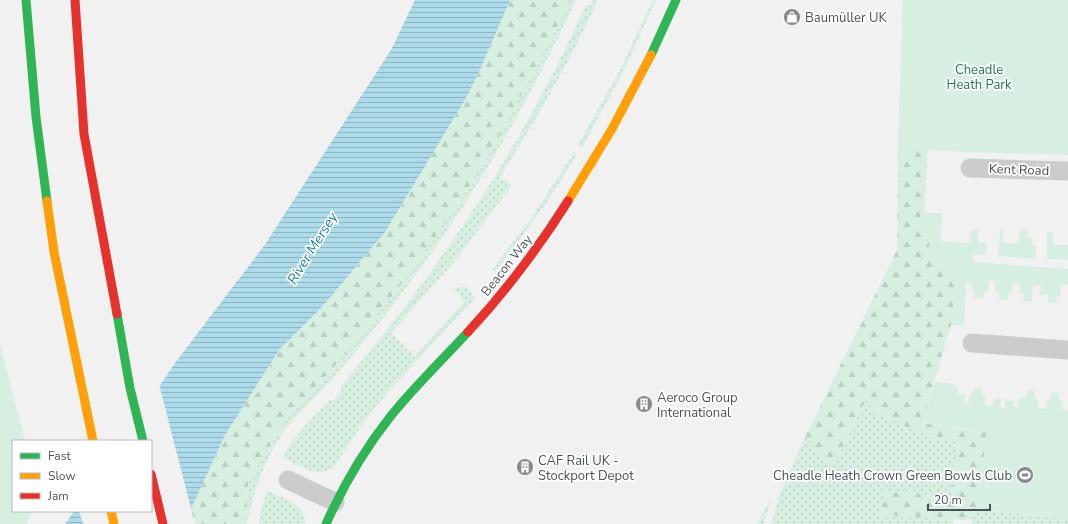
<svg xmlns="http://www.w3.org/2000/svg" width="1068" height="524" font-family="'Nunito Sans',sans-serif">
	<style>
		.grass { fill: url(#grass-dots) }
		.forest { fill: url(#forest-firs) }
		.green { fill: #d7efe1 }
		.water { fill: url(#water-rules) }
		.pier { fill: #f1f1f1 }
		.lines { fill: none; stroke-linecap: round; stroke-linejoin: round }
		.street { stroke: #cbccce; stroke-width: 19 }
		.fast { stroke: #30b455; stroke-width: 9 }
		.slow { stroke: #ff9f0a; stroke-width: 9 }
		.jam { stroke: #e5322d; stroke-width: 9 }
		.labels { text-anchor: middle; stroke-width: 3.5; stroke-linejoin: round; paint-order: stroke }
		.poi-label { font-size: 13px; fill: #49525c; stroke: #fff; text-anchor: start }
		.park-label { font-size: 13px; fill: #1d7a50; stroke: #fff }
		.street-label { font-size: 13px; fill: #49525c; stroke: #fff }
		.water-label { font-size: 14px; font-style: italic; fill: #157ea2; stroke: #fff }
	</style>
	<defs>
		<pattern id="grass-dots" width="8" height="8" patternUnits="userSpaceOnUse"><rect width="8" height="8" fill="#d7efe1"/><path d="M2 2h.1M6 6h.1" fill="none" stroke="#bacfc3" stroke-width="1.8" stroke-linecap="round"/></pattern>
		<pattern id="forest-firs" width="22" height="20" patternUnits="userSpaceOnUse"><rect width="22" height="20" fill="#d7efe1"/><path d="M5 1l3.5 6h-7zM16 11l3.5 6h-7z" fill="#bacfc3"/></pattern>
		<pattern id="water-rules" width="6" height="5" patternUnits="userSpaceOnUse"><rect width="6" height="5" fill="#aedbea"/><path d="M0 2.5h6" fill="none" stroke="#90b4c1"/></pattern>
	</defs>
	<rect width="100%" height="100%" fill="#f1f1f1"/>
	<g class="grass">
		<path d="M569,0h7c-45,98 -100,194 -165,281 -24,33 -50,64 -76,95 -17,20 -38,37 -53,58 -18,27 -29,58 -35,90h-1l2,-42 34,-58 73,-81 54,-70 55,-78 34,-57 61,-115z"/>
		<path d="M593,0h5c-28,62 -62,120 -98,177l12,8 -58,77 -63,71 24,23 50,-55 -11,-11c10,-7 17,-2 20,9l-88,95 -21,26 -32,48c-17,10 -35,-3 -51,-11 13,-22 30,-39 48,-57h4l7,-8v-6c98,-115 182,-241 244,-379l6,-2z"/>
		<path d="M653,0h3l-33,72 -41,76 -4,-3 42,-75z"/>
		<path d="M574,152l3,2c-24,41 -52,80 -82,117l-3,-2 39,-50z"/>
		<path d="M866,399l65,38 26,4 -6,57 -66,-7 -3,24 71,4v5h-182l9,-30 26,-59 26,34z"/>
		<path d="M267,491c15,6 40,13 38,33h-46l3,-18z"/>
		<path d="M771,499l-7,25h-7z"/>
		<path d="M972,509l96,10v5h-96l-1,-5z"/>
	</g>
	<g class="forest">
		<path d="M510,0h59l-10,23 -61,115 -34,57 -55,79 -54,69 -73,81 -34,58 -2,42h-51l-4,-15 34,-74 54,-85 43,-43 63,-75 81,-134 14,-28z"/>
		<path d="M903,0l25,150 -4,63 3,21 5,20 25,25 -6,46 -29,98 41,7 24,2 -10,77h-5l-1,10 -8,1 -82,-5 -1,-7 5,-17 66,7 6,-57 -26,-4 -57,-24 -8,-14 -34,71 -26,-35 91,-185 1,-102z"/>
	</g>
	<g class="green">
		<path d="M903,0h165v155l-106,-3 -64,-4z"/>
		<path d="M924,213h18l-1,28 29,2 1,-13h7v13h9l-1,12h-13v7l95,7v16h-7l-1,11h-3l-1,7h-8v-8h-8l1,-9 -8,-1 -1,17 -9,-1 1,-7h-5l1,-11 -7,-1 -1,11h-4v7h-9v-7l-4,-1v-11h-6l-1,11h-4v6h-10v-7l-2,-1v-7h-6l-2,43 -13,-1 6,-46c-27,-5 -30,-44 -33,-66z"/>
		<path d="M1000,230h3v13h15l1,-12h10l-1,7h4v6l4,1v14l-38,-3z"/>
		<path d="M1047,232h6v13h15v-4v19l-21,-1z"/>
		<path d="M0,344l25,97h-12v70h19v3l-6,10h-26z"/>
		<path d="M935,382l19,2v2h4v8h7v9h4l1,-9h3l1,-7 8,1v7l4,1 -1,9h8l1,-7 8,1 -2,7 3,2 2,-2v-5h9v6h4l1,-9h7v-7h9v8h4l-1,9 8,1 1,-9h3l1,-7h8v7l4,1 -1,9h6v109l-91,-10 10,-77 -65,-9z"/>
	</g>
	<path class="water" d="M415,0h95l-30,70 -14,28 -81,134 -63,75 -43,43 -54,85 -34,74 -10,15h-116l9,-13h77v-70h-29l53,-78 89,-117 127,-196z"/>
	<path class="pier" d="M159,384l33,128 -8,12h-101l-4,-13h72v-70h-31z"/>
	<g class="lines">
		<g class="street">
			<path d="M970,168l98,3"/>
			<path d="M972,343l96,7"/>
			<path d="M288,480l47,22"/>
		</g>
		<g class="fast">
			<path d="M26,0l10,117 11,84"/>
			<path d="M651,55l25,-55"/>
			<path d="M117,314l13,74 13,53"/>
			<path d="M326,524c17,-38 38,-74 64,-107 24,-30 52,-57 78,-85"/>
		</g>
		<g class="slow">
			<path d="M47,201l7,51 39,189"/>
			<path d="M568,201l44,-72 39,-74"/>
			<path d="M111,511l3,13"/>
		</g>
		<g class="jam">
			<path d="M75,0l9,134 33,180"/>
			<path d="M468,332c37,-40 71,-85 100,-131"/>
			<path d="M151,474l12,50"/>
		</g>
	</g>
	<defs>
		<g id="shop-disc" transform="scale(0.9)"><circle r="9.5" fill="#848a90" stroke="#fff"/><path d="M-5-2.5h2.3a2.7 3.5 0 0 1 5.4 0H5L5.5 6h-11ZM-1.5-2.5h3a1.5 2.3 0 0 0-3 0Z" fill="#fff"/></g>
		<g id="building-disc" transform="scale(0.9)"><circle r="9.5" fill="#848a90" stroke="#fff"/><path d="M-4-6H4V6H1V3H-1V6H-4ZM-2.5-4.3h1.7v1.8h-1.7ZM.8-4.3h1.7v1.8H.8ZM-2.5-1h1.7V.8h-1.7ZM.8-1h1.7V.8H.8Z" fill="#fff"/></g>
		<g id="stadium-disc" transform="scale(0.9)"><circle r="9.5" fill="#848a90" stroke="#fff"/><path d="M0-5a6.5 5 0 1 0 0 10a6.5 5 0 1 0 0-10ZM-3.5-1.8h7v3.6h-7Z" fill="#fff"/></g>
	</defs>
	<g fill-rule="evenodd">
		<use href="#shop-disc" x="792" y="17"/>
		<use href="#building-disc" x="644" y="404"/>
		<use href="#building-disc" x="525" y="467"/>
		<use href="#stadium-disc" x="1025" y="475"/>
	</g>
	<g class="labels">
		<g class="poi-label">
			<text x="805" y="22">Baumüller UK</text>
			<text x="657" y="402">Aeroco Group<tspan x="657" dy="15">International</tspan></text>
			<text x="538" y="465">CAF Rail UK -<tspan x="538" dy="15">Stockport Depot</tspan></text>
			<text x="1012" y="480" text-anchor="end">Cheadle Heath Crown Green Bowls Club</text>
		</g>
		<g class="park-label">
			<text x="979" y="74">Cheadle<tspan x="979" dy="15">Heath Park</tspan></text>
		</g>
		<g class="street-label">
			<text transform="translate(1019 169) rotate(2)" y="5">Kent Road</text>
			<text transform="translate(506 265) rotate(-52)" y="5">Beacon Way</text>
		</g>
		<g class="water-label">
			<text transform="translate(312 248) rotate(-58)" y="5">River Mersey</text>
		</g>
	</g>
	<rect x="12" y="440" width="140" height="72" fill="#ffffff" stroke="#b6babe"/>
	<rect x="20" y="453" width="20" height="6" fill="#30b455" stroke="#b6babe"/>
	<text x="48" y="460" font-size="12" fill="#49525c">Fast</text>
	<rect x="20" y="473" width="20" height="6" fill="#ff9f0a" stroke="#b6babe"/>
	<text x="48" y="480" font-size="12" fill="#49525c">Slow</text>
	<rect x="20" y="493" width="20" height="6" fill="#e5322d" stroke="#b6babe"/>
	<text x="48" y="500" font-size="12" fill="#49525c">Jam</text>
	<path d="M928 504v6h62v-6" fill="none" stroke="#49525c" stroke-width="2"/>
	<text x="934" y="504" font-size="12" fill="#49525c" stroke="#ffffff" stroke-width="3" paint-order="stroke">20 m</text>
</svg>
